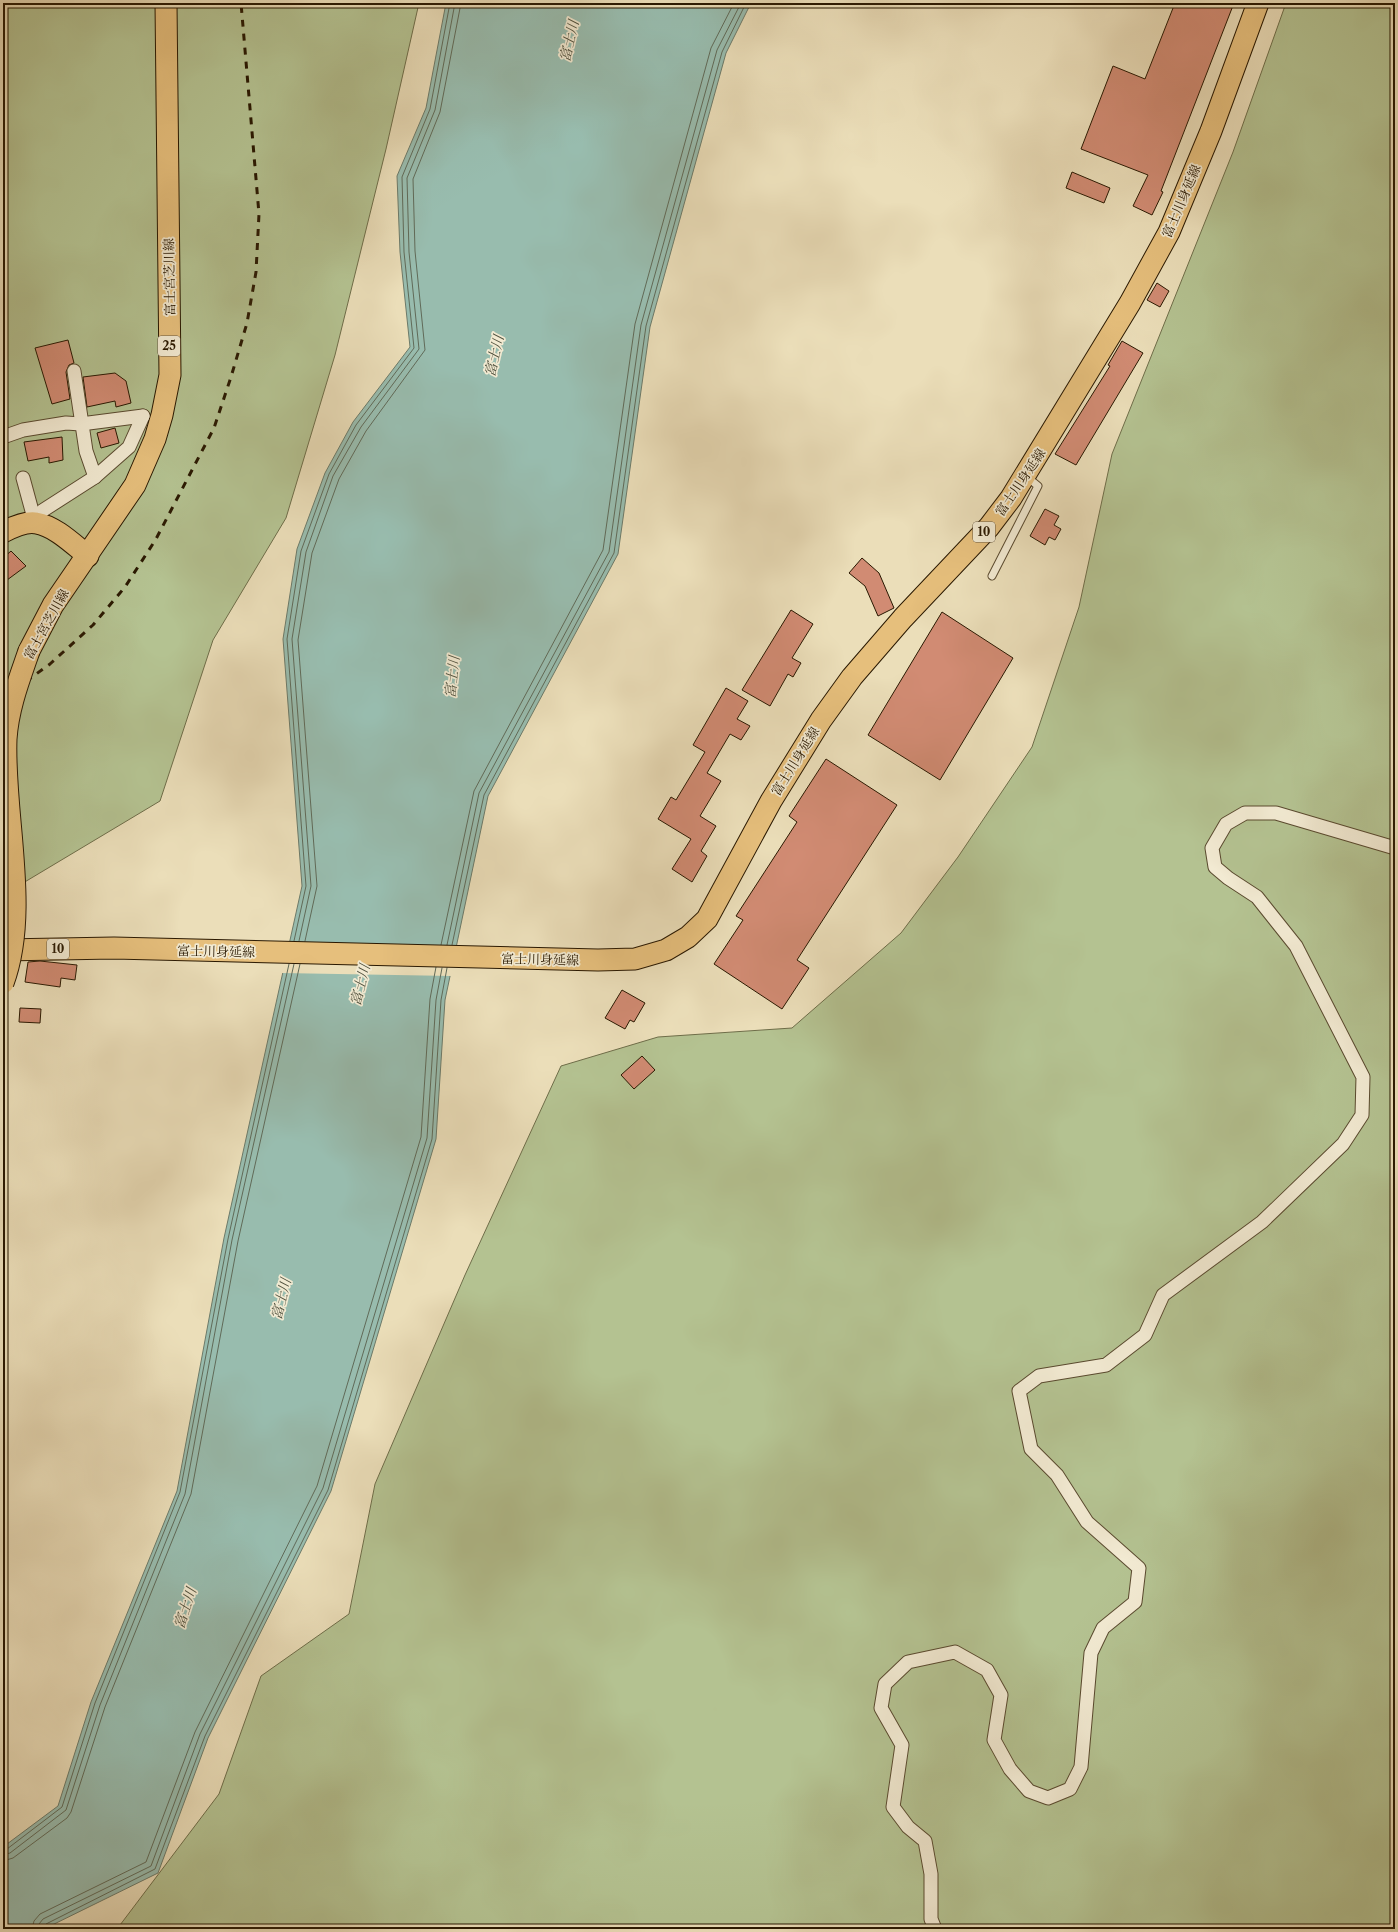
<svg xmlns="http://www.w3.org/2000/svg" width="1398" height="1932" font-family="'Libre Caslon Text','Noto Serif JP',serif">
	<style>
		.green { fill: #b4c291; stroke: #6e6d49 }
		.water { fill: #98bcae; stroke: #6c7a69 }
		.pier { fill: #ebdeb9 }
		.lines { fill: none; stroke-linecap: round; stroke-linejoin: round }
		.shore { stroke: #606a58; stroke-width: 1 }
		.building { fill: #d18b73; stroke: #291801 }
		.lane-casing { stroke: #5a4a2f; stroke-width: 9 }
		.street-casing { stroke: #5a4a2f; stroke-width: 15 }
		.primary-casing { stroke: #291801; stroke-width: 23 }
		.lane { stroke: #f2ead2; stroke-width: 7 }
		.street { stroke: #f2ead2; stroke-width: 13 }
		.primary { stroke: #e6bf7c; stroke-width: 21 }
		.rail { stroke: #291801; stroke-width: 3; stroke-dasharray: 7 7; stroke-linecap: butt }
		.primary-bridge-casing { stroke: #291801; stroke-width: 23; stroke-linecap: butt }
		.primary-bridge { stroke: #e6bf7c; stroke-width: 21 }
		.labels { text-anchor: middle; stroke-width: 3.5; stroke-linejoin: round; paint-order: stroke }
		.shield { fill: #f2ead2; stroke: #655740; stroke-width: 1 }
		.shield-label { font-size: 12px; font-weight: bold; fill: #291801 }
		.street-label { font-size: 13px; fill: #291801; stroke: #f2ead2 }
		.water-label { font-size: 14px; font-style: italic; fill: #50513e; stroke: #f2ead2 }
	</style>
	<rect width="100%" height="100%" fill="#ebdeb9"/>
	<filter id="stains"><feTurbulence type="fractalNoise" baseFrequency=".005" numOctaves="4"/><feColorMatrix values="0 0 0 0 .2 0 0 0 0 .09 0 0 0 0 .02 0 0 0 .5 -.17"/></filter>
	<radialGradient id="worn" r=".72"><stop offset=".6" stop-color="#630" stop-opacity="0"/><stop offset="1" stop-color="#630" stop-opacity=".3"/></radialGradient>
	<g class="green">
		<path d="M3,3h416l-33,146 -51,206 -49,163 -73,122 -53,161 -157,94z"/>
		<path d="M1286,3h109v1926h-1278l102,-135 42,-118 88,-62 26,-130 90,-209 96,-209 97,-29 134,-9 109,-95 57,-76 74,-110 47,-140 33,-153 121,-302z"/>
	</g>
	<path class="water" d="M446,3h305l-25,50 -76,274 -32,227 -130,242 -43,204 -9,139 -105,352 -123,247 -50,135 -114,56h-41v-82l55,-41 33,-104 86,-211 47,-253 78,-352 -19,-247 14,-90 28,-76 28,-51 57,-75 -10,-95 -3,-76 29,-68z"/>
	<path class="pier" d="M288,942l170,6 -6,28 -171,-3z"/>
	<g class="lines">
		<g class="shore">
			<path d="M294,941l12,-55 -19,-247 14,-88 28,-77 27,-49 58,-77 -10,-96 -2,-75 28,-68 20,-106"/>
			<path d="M299,941l12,-55 -19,-247 14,-87 27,-76 28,-49 58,-78 -10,-97 -2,-74 28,-68 20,-107"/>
			<path d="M305,941l12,-55 -19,-246 14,-87 27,-74 27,-48 59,-81 -10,-99 -2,-72 27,-67 21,-109"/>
			<path d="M441,945l33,-154 129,-241 32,-226 76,-276 23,-45"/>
			<path d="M447,945l32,-152 130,-241 32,-227 76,-275 24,-47"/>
			<path d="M452,945l32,-150 130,-242 32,-227 76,-274 24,-49"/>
			<path d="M3,1849h4l55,-42 33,-104 85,-211 48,-253 61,-275"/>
			<path d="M3,1855l7,-2 56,-43 34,-105 85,-211 47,-254 62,-276"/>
			<path d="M3,1861l10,-3 54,-40 4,-6 34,-105 86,-213 47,-253 62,-277"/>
			<path d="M32,1929l2,-8 6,-7 106,-52 49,-130 122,-246 104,-349 9,-138 6,-32"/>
			<path d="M38,1929l1,-5 4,-5 108,-53 49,-132 123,-246 104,-350 9,-138 6,-32"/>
			<path d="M43,1929l3,-5 109,-55 50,-133 123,-246 104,-351 9,-139 6,-32"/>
		</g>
	</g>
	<g class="building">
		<path d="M1175,3h59l-73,188 2,1 -11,23 -19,-9 15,-31 -67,-26 32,-83 32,13z"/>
		<path d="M1072,172l38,16 -6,15 -38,-15z"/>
		<path d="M1157,283l12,8 -9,16 -13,-7z"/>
		<path d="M68,340l6,23 -5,2 -3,7 4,27 -18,5 -17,-56z"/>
		<path d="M1122,341l21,12 -67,112 -21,-11 55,-88 -2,-1z"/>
		<path d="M115,373l11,8 5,22 -15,4 -1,-6 -28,6 -4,-30z"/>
		<path d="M115,428l4,15 -18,5 -4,-15z"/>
		<path d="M62,437l1,23 -14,3v-6l-21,4 -4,-19z"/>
		<path d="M1045,509l14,7 -5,9 7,4 -6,11 -6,-3 -4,8 -15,-9z"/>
		<path d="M11,551l15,15 -23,17v-25z"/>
		<path d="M862,558l17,15 15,35 -16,8 -13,-30 -16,-13z"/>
		<path d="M791,610l22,14 -21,34 9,5 -8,14 -5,-3 -18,32 -28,-16z"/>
		<path d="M942,612l71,46 -73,122 -72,-45z"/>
		<path d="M726,688l22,13 -11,18 13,7 -9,14 -11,-6 -23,39 14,8 -21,35 16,10 -15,25 6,5 -15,26 -20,-13 19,-30 -33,-20 13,-22 5,3 29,-48 -12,-7z"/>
		<path d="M826,759l71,46 -100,155 12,8 -27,41 -68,-45 29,-44 -7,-4 61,-94 -8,-6z"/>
		<path d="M40,961l37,4 -2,15 -14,-2 -1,9 -35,-5 3,-20z"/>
		<path d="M622,990l23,13 -11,19 -4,-2 -5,9 -20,-11z"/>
		<path d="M20,1008l21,1 -1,14 -21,-1z"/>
		<path d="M642,1056l13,14 -21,19 -13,-14z"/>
	</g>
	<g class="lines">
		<g class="lane-casing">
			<path id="lane" d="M992,576l46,-90 -11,-9"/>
		</g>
		<g class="street-casing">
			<g id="street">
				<path d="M74,371l12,80 9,26"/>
				<path d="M3,437l20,-7 43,-7 15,1 62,-8"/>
				<path d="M23,478l12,44"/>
				<path d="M35,522l7,-11 53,-34 34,-30 14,-31"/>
				<path d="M935,1929l-4,-10v-45l-6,-33 -17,-14 -15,-20 9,-62 -21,-37 4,-24 23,-22 47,-10 32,18 14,25 -7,45 16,29 19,22 19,7 22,-9 11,-22 10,-114 12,-25 32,-26 4,-34 -52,-46 -30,-47 -26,-26 -12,-58 20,-15 67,-11 39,-30 18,-40 99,-73 81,-78 19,-29 1,-38 -67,-131 -39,-49 -29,-19 -13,-11 -3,-19 14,-24 19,-11h31l119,35"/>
			</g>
		</g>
		<g class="primary-casing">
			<g id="primary">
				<path d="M3,532c8,-4 23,-11 33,-9 19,3 37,21 52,33"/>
				<path d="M29,651l24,-46 82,-120 20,-46 7,-24 8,-40 -4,-372"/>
				<path d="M3,950l111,-2 484,12 37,-1 31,-9 22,-13 19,-18 64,-118 50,-81 31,-43 51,-59 86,-91 22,-29 119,-195 39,-71 42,-101 47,-128"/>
			</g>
		</g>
		<use href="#lane" class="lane"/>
		<use href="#street" class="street"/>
		<use href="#primary" class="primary"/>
		<path class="rail" d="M3,698l47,-34 43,-39 32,-38 31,-48 58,-111 17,-51 16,-54 9,-51 3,-58 -18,-211"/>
		<g class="primary-bridge-casing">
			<path id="primary-bridge" d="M3,983c27,-73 0,-167 3,-244 2,-31 13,-59 23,-88"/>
		</g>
		<use href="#primary-bridge" class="primary-bridge"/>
	</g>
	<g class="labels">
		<g class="shield">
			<rect x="158" y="336" width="22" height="20" rx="3"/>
			<rect x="973" y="522" width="22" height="20" rx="3"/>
			<rect x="47" y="939" width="22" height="20" rx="3"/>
		</g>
		<g class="shield-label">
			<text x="169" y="350">25</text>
			<text x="984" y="536">10</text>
			<text x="58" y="953">10</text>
		</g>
		<g class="street-label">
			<text transform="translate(1181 201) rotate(-67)" y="5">富士川身延線</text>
			<text transform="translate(169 277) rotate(-91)" y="5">富士宮芝川線</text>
			<text transform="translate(1020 482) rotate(-56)" y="5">富士川身延線</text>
			<text transform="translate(46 624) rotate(-61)" y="5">富士宮芝川線</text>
			<text transform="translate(795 761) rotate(-58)" y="5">富士川身延線</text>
			<text transform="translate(216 951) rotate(1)" y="5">富士川身延線</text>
			<text transform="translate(540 959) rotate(1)" y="5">富士川身延線</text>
		</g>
		<g class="water-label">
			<text transform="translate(569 41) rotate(-77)" y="5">富士川</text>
			<text transform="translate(494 356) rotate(-77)" y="5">富士川</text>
			<text transform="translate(452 677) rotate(-84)" y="5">富士川</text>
			<text transform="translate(360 985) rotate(-76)" y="5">富士川</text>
			<text transform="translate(281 1299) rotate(-76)" y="5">富士川</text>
			<text transform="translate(185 1608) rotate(-72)" y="5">富士川</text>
		</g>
	</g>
	<rect width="1398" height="1932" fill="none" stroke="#ebdeb9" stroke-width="16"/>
	<rect x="4" y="4" width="1390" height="1924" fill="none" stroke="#291801" stroke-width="2"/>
	<rect x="8" y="8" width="1382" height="1916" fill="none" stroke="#291801"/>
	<rect width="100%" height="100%" filter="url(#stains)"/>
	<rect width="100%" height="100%" fill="url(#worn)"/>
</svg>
